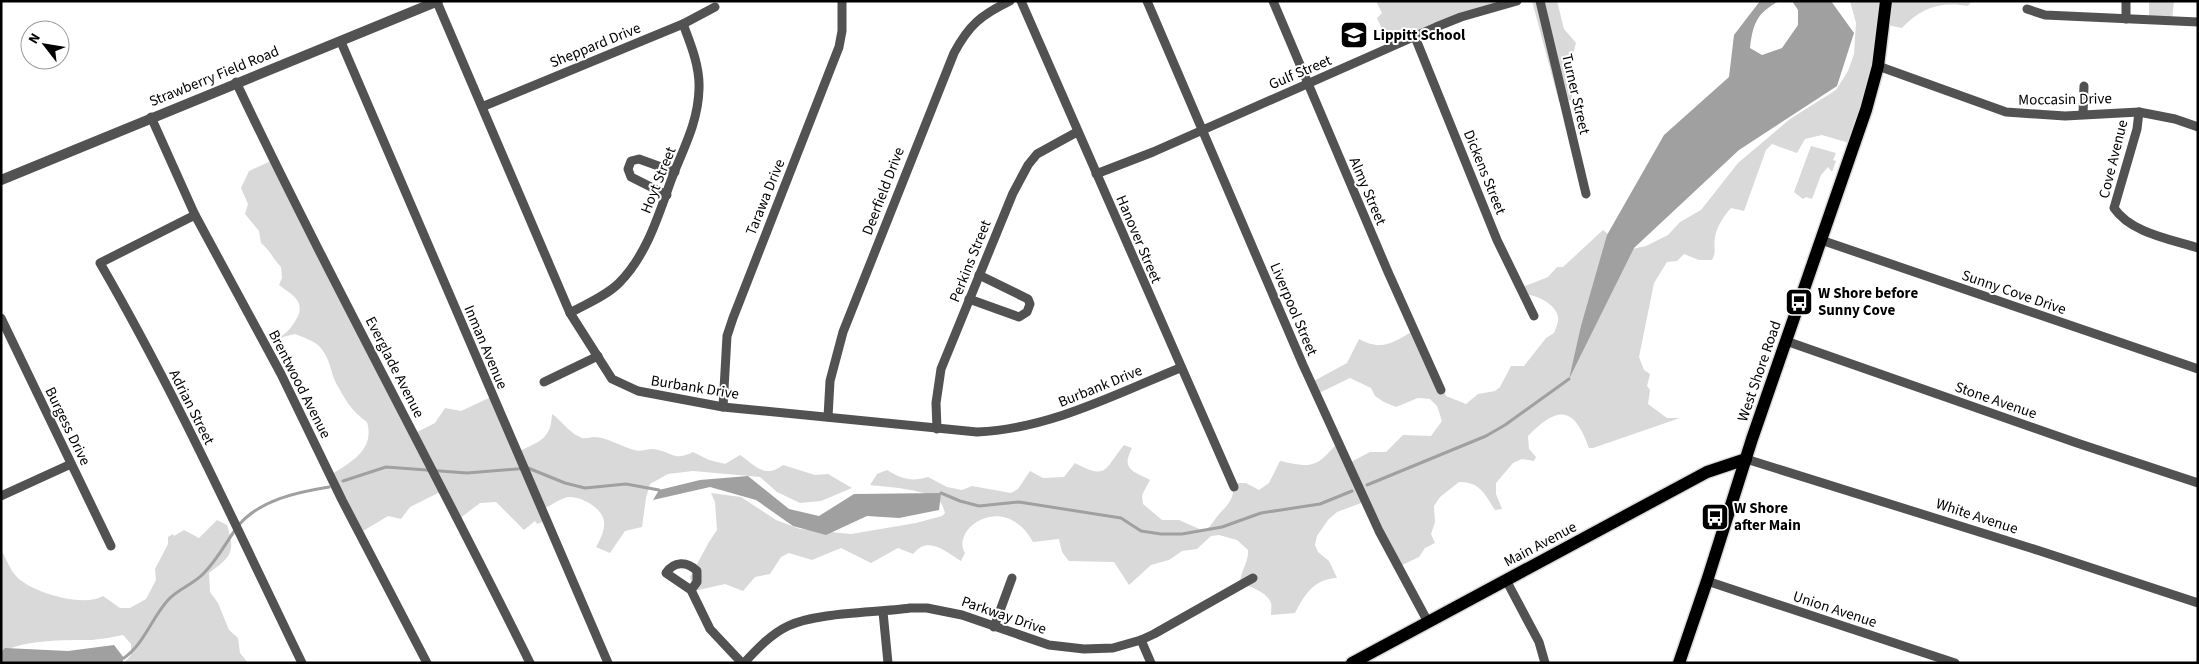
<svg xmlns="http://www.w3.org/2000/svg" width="2199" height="664" font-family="'Source Sans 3',sans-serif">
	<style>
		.green { fill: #d9d9d9 }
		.water { fill: #a0a0a0 }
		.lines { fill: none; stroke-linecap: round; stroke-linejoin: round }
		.stream { stroke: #a0a0a0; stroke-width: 3 }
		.primary-casing { stroke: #dbdbdb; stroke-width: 15 }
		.minor { stroke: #525252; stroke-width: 9 }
		.tertiary { stroke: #525252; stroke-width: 10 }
		.primary { stroke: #000; stroke-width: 12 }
		.labels { text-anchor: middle; stroke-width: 4; stroke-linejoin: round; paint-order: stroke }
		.poi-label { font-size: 15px; font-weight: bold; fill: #000; stroke: #fff; text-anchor: start }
		.street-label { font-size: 15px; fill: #000; stroke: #fff }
	</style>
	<rect width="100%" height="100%" fill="#fff"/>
	<g class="green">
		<path d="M1376,1h142l-129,45 -12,-28 5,-5z"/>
		<path d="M1532,1h25l7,28 12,14 -5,18 3,24 -3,15 -12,2z"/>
		<path d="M1850,1h122l-4,5c-27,-5 -48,2 -66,22l-15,-3 -31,120 -34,-10 -17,4 -8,14 -25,-9 -6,6 -22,61 -13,-3c-7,8 -14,18 -16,29 -2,9 2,14 -3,23h-13l-15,-6 -7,7 -10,1 -13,21 -15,74 5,13 6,4 -3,12 3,4 -2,14 19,14h13l-87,30h-4c-15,-42 -31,-43 -61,-12l1,13 7,8 -2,4 -12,-2 -9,4 -17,20v11l6,15 -7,1c-11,-17 -15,-28 -36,-28l-19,15 -6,9 1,16 -4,12 4,9 -10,5 -6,9 -19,9 -36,-64 -27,10 -9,8 -11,16 -2,9 3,7 11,9 8,17c-23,1 -32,16 -42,35l-24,2c0,-4 1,-9 0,-12 -3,-10 -22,-18 -31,-19 0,-13 9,-21 8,-34l-11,-10 -18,-5 -8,1 -14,13 -15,2 -13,9 -18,5 -22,20 -15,-23 -45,-1 -7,-9 -3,-13 -26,3c-29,-52 -83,-13 -68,11l-4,8c-16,-10 -33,-26 -48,-7l-15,-6 -27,15 -30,-15 -29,12 -23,-7 -8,4 -11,17 -15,3 -12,14 -18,-7 -31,7 -4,-14 19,-35 8,-12 -2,-28 -4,-9 30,4 35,23 24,9 51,5 65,-11 26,-7 3,-3c-1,-4 -3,-9 -5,-11 -11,-13 -53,-15 -70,-17l7,-11 10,-4c15,9 24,12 41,7l19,10 15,3 10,-4 39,7 7,-4 12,-18 13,7 21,-1 11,-14c32,17 29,7 49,-18l8,3c-11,21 0,23 18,32l-8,15 1,9 19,16h17l25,11c8,-5 10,-12 17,-19 8,-8 14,-16 12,-29h13l13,7 10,-7 11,-22c33,7 36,7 58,-19l11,21 21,-11h16l17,-17 28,1 11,-15 -5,-15 -7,-7 -12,-1 -22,9 -12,-5 -9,-6 -4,-8 -21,-10 -33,16 -5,-12 35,-19 12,-24c24,13 35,3 57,-10l30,67 20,8 12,-10 17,-3 5,-4 11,-21h13l22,-28 8,-5c2,-5 5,-11 4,-16 -2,-12 -20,-22 -31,-22l-4,-8 25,-10 9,-10h6l40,-37 9,7 11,14 23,-5 22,-11 12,-13 21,-12 37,-47 52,-44 46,-29 12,-19 6,-17 2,-31z"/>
		<path d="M2149,1h25l-2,19 -23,-1z"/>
		<path d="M1811,146l25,7 -3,7 3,1 -4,11 -4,-5 -7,8 -9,24 -6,-2 -3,2 -9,-7z"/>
		<path d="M273,160l144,272 18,-9 10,-15 16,3 30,-14 29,54c20,-10 31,-12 32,-37 11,8 17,19 30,24 5,1 7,-1 12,-1 12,0 29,10 40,13 7,2 12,-1 19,-1 18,2 20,13 40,3l16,8 16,4 15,-9c16,11 25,24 43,10l32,10 13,-1 24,14 -31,13 -21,2 -23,-11 -17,-15 -67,-6 -25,3 -18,10 -4,14 -4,29 -17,4 -15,22 -14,-6c4,-7 9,-17 8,-25 -1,-14 -23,-26 -36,-25 -7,1 -18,9 -25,12l2,12 -8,3 -2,-3 -11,9 -28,-28 -16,1 -21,16 -17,-28 -32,16 -9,12 -13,-3 -25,15 -31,-57c20,-12 43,-25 35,-52 -16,-11 -22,-23 -31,-39 -6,-12 -5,-23 -16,-36 -6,-6 -17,-10 -25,-13l-16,4c9,-6 13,-11 18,-20 9,-17 -6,-24 -18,-33l3,-7 -1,-11c-8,-8 -11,-17 -20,-24l-2,-12 -14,-17 3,-10 -7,-16 8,-17z"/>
		<path d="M217,520l10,5c9,27 4,32 -18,48l1,19 8,11 11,27 9,8 2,15 8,10h-124l7,-8v-11l-8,-9c-10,2 -21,4 -31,5 -19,0 -79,-1 -91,15v-105c5,8 9,20 16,27 14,15 66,31 86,19l17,12h10l16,-9 10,-19 -1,-11 13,-25v-7l5,-3 1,2 10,-6 15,8z"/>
	</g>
	<g class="water">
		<path d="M1760,1h19c-22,12 -26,22 -29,47l12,7 20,-7 16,-23v-15l-6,-9h39l23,32 -17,53 -98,64 -105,98 -65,131 12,-53 26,-91 57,-100 65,-58 5,-42z"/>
		<path d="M748,476l41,33 30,7 35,-22 87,-1 -2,17 -40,8 -32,-2 -41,19 -33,-9 -37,-26 -46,-13 -57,13 6,-10 41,-10z"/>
		<path d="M114,645l10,13 -2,5h-121v-11l4,-4 63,3z"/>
	</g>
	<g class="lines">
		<g class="stream">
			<path d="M343,481l43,-14 81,6 61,-5 37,15 20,5 41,-4 33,6"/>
			<path d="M1367,485l119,-49 19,-11 64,-46"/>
			<path d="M941,493l19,8 19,5 40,-4 102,16 20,13 20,3h21l40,-7 39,-14 59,-9 32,-13"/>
			<path d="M124,658c20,-14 27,-39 44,-58 10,-11 26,-16 36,-27 14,-14 22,-31 34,-47 21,-26 60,-34 91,-39"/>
		</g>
		<g class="primary-casing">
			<g id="primary">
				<path d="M1352,663l355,-191 39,-13"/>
				<path d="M1679,663l28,-82 45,-142 114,-329 12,-44 8,-65"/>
			</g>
		</g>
		<g class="minor">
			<path d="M1021,1l213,486"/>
			<path d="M1147,1l156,364 76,166 49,91"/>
			<path d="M1273,1l115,271 53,118"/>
			<path d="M1540,1l46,193"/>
			<path d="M437,2l133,311 42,66 26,12 85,16 254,25c72,-3 137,-37 203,-64"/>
			<path d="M2027,9l18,6 153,7"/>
			<path d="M2126,19v-18"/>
			<path d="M1415,37l82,203 37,76"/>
			<path d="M341,42l267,621"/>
			<path d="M1878,66l128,46 59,4 74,-4 36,7 23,8"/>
			<path d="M236,82c93,196 198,386 294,581"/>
			<path d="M484,106l199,-82 32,-17"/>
			<path d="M2139,112l-2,17 -23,79c17,25 56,31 84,40"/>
			<path d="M2083,114l1,-28"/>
			<path d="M151,117l44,98 86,159 61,126 85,163"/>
			<path d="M1096,174l57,-22 283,-125 25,-10 56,-16"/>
			<path d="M667,195l-36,-18 -3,-8 3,-8 8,-2 36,13"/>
			<path d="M195,215l-95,48c75,129 137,266 202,400"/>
			<path d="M1821,240l377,129"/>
			<path d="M969,299l50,18 8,-5 3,-8 -2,-5 -49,-24"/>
			<path d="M570,313c16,-9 36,-17 49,-30 26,-26 38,-63 50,-97 11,-32 29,-60 30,-97 1,-22 -8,-44 -16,-65"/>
			<path d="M1,318l110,228"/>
			<path d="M1786,341l291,102 121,40"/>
			<path d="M544,382l54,-26"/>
			<path d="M723,407l4,-71 6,-18 106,-271 3,-16v-30"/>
			<path d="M828,417l2,-36 13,-49 111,-279c15,-28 27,-38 56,-52"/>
			<path d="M937,429l-1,-26 5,-34 72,-176 15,-28 9,-11 40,-22"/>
			<path d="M1746,459l294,92 158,52"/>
			<path d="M1,496l70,-32"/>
			<path d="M1506,580l33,62 6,21"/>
			<path d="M1707,581l248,82"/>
			<path d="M691,590l6,-8v-11c-10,-10 -23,-10 -31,2l25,17 19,39 32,34"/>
			<path d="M883,612l5,51"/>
			<path d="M994,627l18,-49"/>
			<path d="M1141,640l10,23"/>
			<path d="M744,663c13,-14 27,-29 44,-37 30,-14 87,-13 122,-18h17l35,7 87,30 35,4 29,-1 28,-8 13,-6 99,-56"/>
		</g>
		<path class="tertiary" d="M1,180l437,-179"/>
		<use href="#primary" class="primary"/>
	</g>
	<defs>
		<g id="school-square" transform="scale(1.4375)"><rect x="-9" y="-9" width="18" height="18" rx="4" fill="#000" stroke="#fff"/><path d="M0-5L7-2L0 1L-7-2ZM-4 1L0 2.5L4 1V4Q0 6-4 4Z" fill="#fff"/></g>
		<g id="bus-square" transform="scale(1.4375)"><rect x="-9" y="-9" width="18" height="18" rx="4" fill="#000" stroke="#fff"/><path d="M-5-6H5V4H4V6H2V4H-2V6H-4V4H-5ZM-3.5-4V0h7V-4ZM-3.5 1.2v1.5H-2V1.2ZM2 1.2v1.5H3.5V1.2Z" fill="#fff"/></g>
	</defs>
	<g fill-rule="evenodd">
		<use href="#school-square" x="1354" y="35"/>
		<use href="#bus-square" x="1799" y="302"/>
		<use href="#bus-square" x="1715" y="517"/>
	</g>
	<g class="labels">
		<g class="poi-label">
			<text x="1373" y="40">Lippitt School</text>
			<text x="1818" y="298">W Shore before<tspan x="1818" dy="17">Sunny Cove</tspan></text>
			<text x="1734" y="513">W Shore<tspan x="1734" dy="17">after Main</tspan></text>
		</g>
		<g class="street-label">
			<text transform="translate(595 45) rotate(-22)" y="5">Sheppard Drive</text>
			<text transform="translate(1300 72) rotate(-23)" y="5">Gulf Street</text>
			<text transform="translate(214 76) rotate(-22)" y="5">Strawberry Field Road</text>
			<text transform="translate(1576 94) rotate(77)" y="5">Turner Street</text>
			<text transform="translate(2065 99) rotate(-1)" y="5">Moccasin Drive</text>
			<text transform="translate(2113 159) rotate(-76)" y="5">Cove Avenue</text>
			<text transform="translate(1485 172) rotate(68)" y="5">Dickens Street</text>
			<text transform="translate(658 180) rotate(-68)" y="5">Hoyt Street</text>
			<text transform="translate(883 191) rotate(-69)" y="5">Deerfield Drive</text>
			<text transform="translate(1368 191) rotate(67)" y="5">Almy Street</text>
			<text transform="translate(765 197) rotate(-68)" y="5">Tarawa Drive</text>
			<text transform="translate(1139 239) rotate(67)" y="5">Hanover Street</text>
			<text transform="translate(970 261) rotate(-68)" y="5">Perkins Street</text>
			<text transform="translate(2014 292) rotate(19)" y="5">Sunny Cove Drive</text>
			<text transform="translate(1294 309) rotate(67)" y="5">Liverpool Street</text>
			<text transform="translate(486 347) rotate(67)" y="5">Inman Avenue</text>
			<text transform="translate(395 367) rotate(63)" y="5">Everglade Avenue</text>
			<text transform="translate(1759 371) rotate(-71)" y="5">West Shore Road</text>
			<text transform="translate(300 384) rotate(63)" y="5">Brentwood Avenue</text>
			<text transform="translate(1100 386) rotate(-22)" y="5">Burbank Drive</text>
			<text transform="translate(695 387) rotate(9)" y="5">Burbank Drive</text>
			<text transform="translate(1996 400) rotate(19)" y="5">Stone Avenue</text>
			<text transform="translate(192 407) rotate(63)" y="5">Adrian Street</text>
			<text transform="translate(68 426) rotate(64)" y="5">Burgess Drive</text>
			<text transform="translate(1977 516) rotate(18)" y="5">White Avenue</text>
			<text transform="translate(1540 544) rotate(-28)" y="5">Main Avenue</text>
			<text transform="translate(1835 609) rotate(18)" y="5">Union Avenue</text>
			<text transform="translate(1004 615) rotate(19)" y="5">Parkway Drive</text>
		</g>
	</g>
	<rect width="2199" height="664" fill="none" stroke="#000000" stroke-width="5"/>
	<g transform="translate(45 45) rotate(301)"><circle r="24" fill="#ffffff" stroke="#999999"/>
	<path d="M0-4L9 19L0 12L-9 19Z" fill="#000000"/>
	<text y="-8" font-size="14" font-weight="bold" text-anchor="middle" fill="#000000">N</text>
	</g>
</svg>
